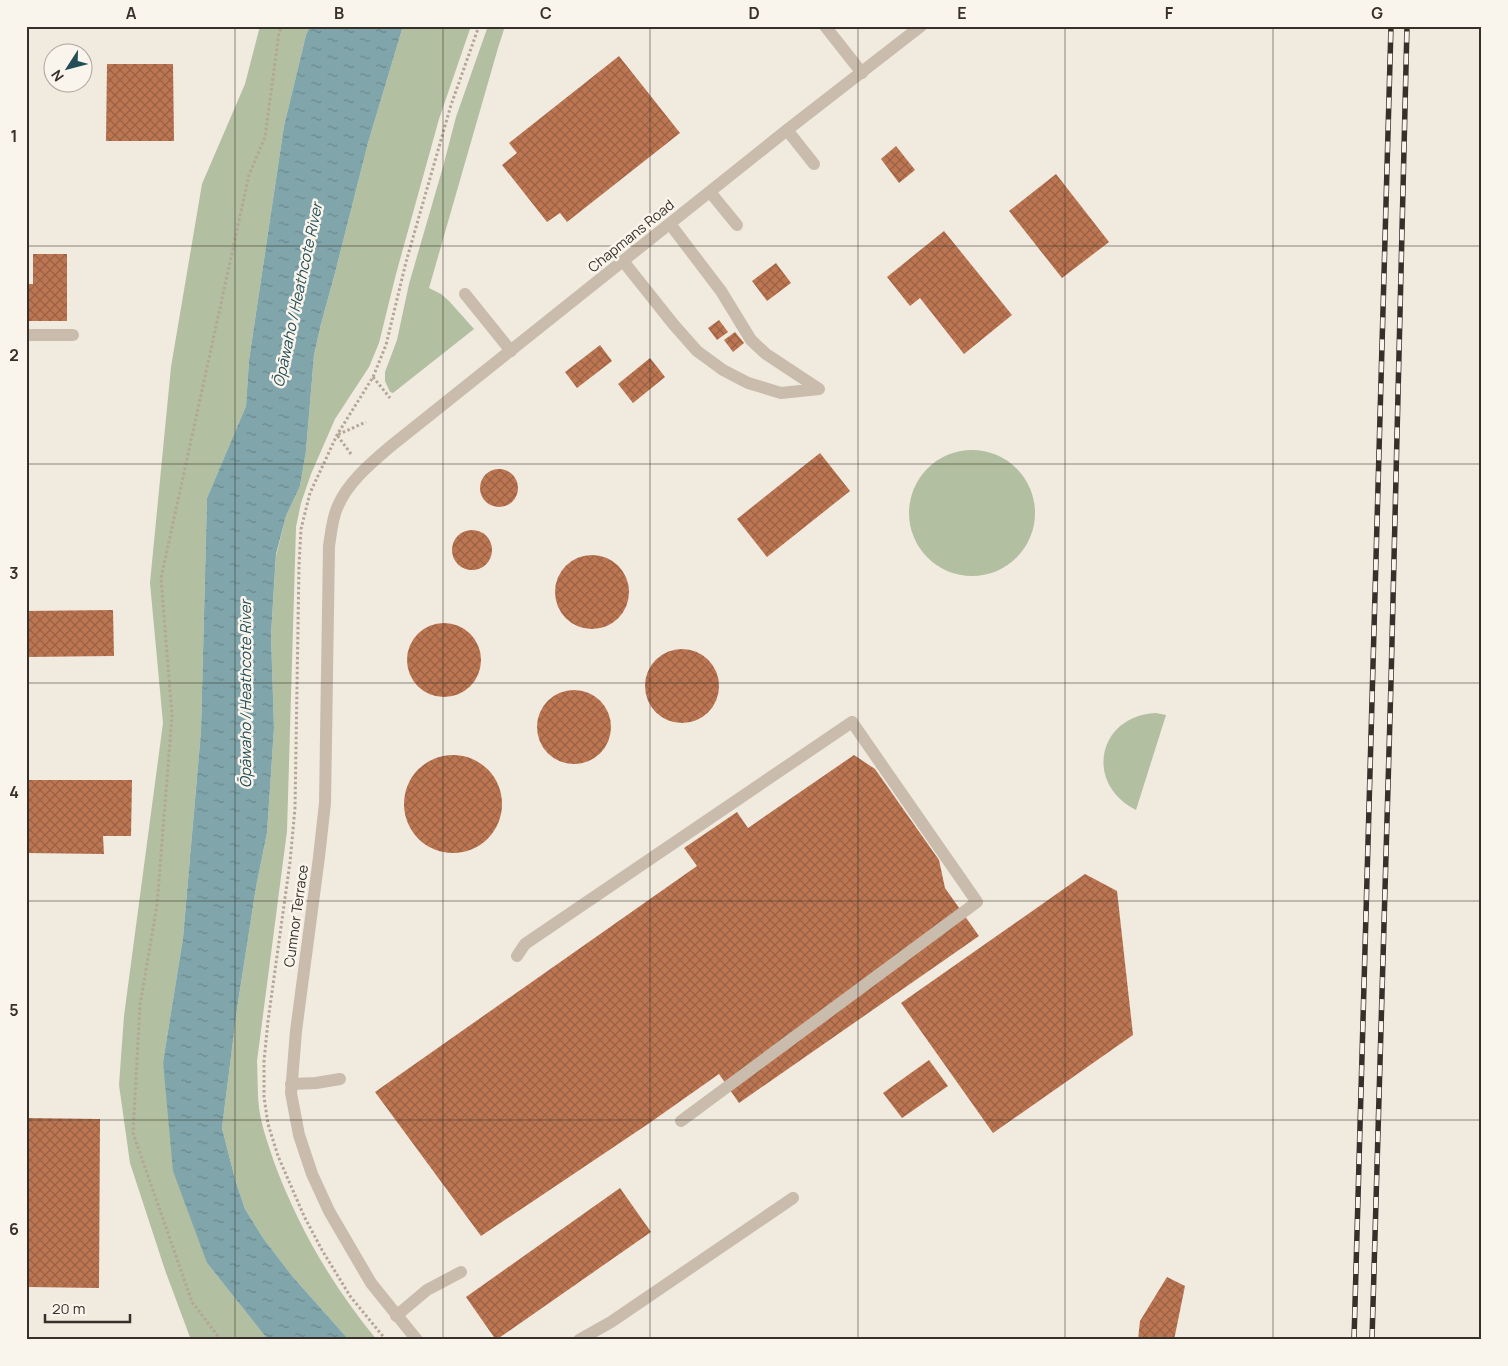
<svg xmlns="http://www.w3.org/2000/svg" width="1508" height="1366" font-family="Manrope,sans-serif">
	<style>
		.green { fill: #b2bfa0 }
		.water { fill: url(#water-ripples) }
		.building { fill: url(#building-cross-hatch) }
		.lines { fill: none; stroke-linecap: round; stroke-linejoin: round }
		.path { stroke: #b4a696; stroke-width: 3; stroke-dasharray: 2.5 2.5; stroke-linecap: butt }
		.minor { stroke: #c9bcac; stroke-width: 12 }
		.rail-casing { stroke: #37302a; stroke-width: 5.5 }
		.rail { stroke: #f9f4ec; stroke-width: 4; stroke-dasharray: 11; stroke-linecap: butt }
		.grid { fill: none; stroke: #37302a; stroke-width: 1; stroke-opacity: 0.55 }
		.labels { text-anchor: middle; stroke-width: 5; stroke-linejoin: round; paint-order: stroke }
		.street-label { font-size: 14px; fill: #37302a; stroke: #f9f4ec }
		.water-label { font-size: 15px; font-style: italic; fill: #234e56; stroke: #f9f4ec }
		.neatline { fill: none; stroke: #37302a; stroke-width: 2 }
		.grid-label { font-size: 16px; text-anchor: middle; font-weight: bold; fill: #37302a }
	</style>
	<defs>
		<pattern id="water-ripples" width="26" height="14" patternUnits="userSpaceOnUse" patternTransform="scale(1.25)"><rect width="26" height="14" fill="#80a6ac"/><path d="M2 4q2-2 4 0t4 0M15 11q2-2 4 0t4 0" fill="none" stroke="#6a888c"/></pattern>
		<pattern id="building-cross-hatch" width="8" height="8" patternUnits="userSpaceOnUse" patternTransform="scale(1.25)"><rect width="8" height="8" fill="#bd7652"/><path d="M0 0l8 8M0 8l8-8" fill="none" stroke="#9a6144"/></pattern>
	</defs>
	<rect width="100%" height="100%" fill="#f1eadf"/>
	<g class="green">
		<path d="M260,26h50l-4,9 -22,91 -35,234 -3,46 -39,92 -6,233 -18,207 -20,124 44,201 61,77h-77l-26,-70 -35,-107 -11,-78 5,-69 39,-293 -13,-140 21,-216 31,-183 43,-100z"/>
		<path d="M403,26h68l-32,93 -43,155 -17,69 -10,24 -34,52 -24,55 -10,29 -5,24 -9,304 -30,230c1,18 0,36 3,53 3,17 9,32 14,48 24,65 59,125 103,178h-28l-56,-63 -30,-39 -18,-29 -10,-30 -13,-51 15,-119 19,-122 11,-54 7,-105 -3,-93 5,-79 10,-40 14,-30 6,-35 8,-96 7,-31 14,-51 33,-130z"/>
		<path d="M488,26h17l-7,22 -69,240 12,6 8,7 25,28 -81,64 -3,-1 -5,-11v-9l12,-32 12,-56 34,-117 13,-50z"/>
		<circle cx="972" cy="513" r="63"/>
		<path d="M1156,713l10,2 -30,95c-52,-26 -39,-94 20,-97z"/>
	</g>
	<path class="water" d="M310,26h93l-35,117 -33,130 -14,51 -7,31 -8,96 -6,35 -14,30 -10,38 -5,81 3,93 -7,105 -11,54 -19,122 -15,119 13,51 10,30 18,29 30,39 56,63h-81l-61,-77 -34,-92 -10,-109 20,-124 18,-207 6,-233 39,-92 3,-46 35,-234 22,-91z"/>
	<g class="building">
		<path d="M619,56l61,77 -113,89 -7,-9 -13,9 -45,-57 15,-12 -8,-10z"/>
		<path d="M107,64h66l1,77h-68z"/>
		<path d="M896,146l19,24 -16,13 -18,-24z"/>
		<path d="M1056,174l53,68 -47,36 -53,-67z"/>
		<path d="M944,231l68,84 -48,39 -44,-56 -10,8 -23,-29z"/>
		<path d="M33,254h34v67h-41v-37h7z"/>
		<path d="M776,263l15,20 -24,18 -15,-20z"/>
		<path d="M719,320l9,12 -11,8 -9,-12z"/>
		<path d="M735,332l9,11 -11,9 -9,-12z"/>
		<path d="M600,345l12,16 -35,27 -12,-16z"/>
		<path d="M650,358l15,19 -32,26 -15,-19z"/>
		<path d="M820,453l30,38 -83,66 -30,-38z"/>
		<circle cx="499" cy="488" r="19"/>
		<circle cx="472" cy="550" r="20"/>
		<circle cx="592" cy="592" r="37"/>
		<path d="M113,610l1,46 -88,1v-46z"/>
		<circle cx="444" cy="660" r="37"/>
		<circle cx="682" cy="686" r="37"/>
		<circle cx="574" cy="727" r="37"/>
		<circle cx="453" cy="804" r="49"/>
		<path d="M854,755l21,14 64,91 6,28 34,48 -240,167 -20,-29 -71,50 -167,112 -106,-144 322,-226 -13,-18 53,-36 11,16z"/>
		<path d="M26,780h106l-1,56h-28l1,18 -78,-1z"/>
		<path d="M1085,874l32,17 16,144 -140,98 -92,-130z"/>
		<path d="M929,1060l19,26 -46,32 -19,-25z"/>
		<path d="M29,1118l71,1 -1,169 -71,-1z"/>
		<path d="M620,1188l31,44 -155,108 -30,-43z"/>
		<path d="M1167,1277l18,9 -11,54h-36l2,-19z"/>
	</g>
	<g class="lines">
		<g class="path">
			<path d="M373,377l17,21"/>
			<path d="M351,454l-14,-19 29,-13"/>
			<path d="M221,1340l-29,-38 -59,-169 7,-128 17,-100 15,-189 -11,-138 88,-403 16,-38 14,-104 3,-7"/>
			<path d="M386,1340l-36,-44 -28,-46 -18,-34 -26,-60 -10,-32 -4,-27v-36l4,-40 22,-159 5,-54 4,-243 2,-36 9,-36 27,-58 36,-58 13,-32 20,-83 45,-157 28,-79"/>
		</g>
		<g class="minor">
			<path d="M825,26l37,47"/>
			<path d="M787,130l27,34"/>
			<path d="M710,192l27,33"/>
			<path d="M623,261l51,64 23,26 26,19 25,13 33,10 38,-4 -53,-35 -15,-14 -30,-49 -51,-67"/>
			<path d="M465,294l46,57"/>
			<path d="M26,335h47"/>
			<path d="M517,956l8,-12 327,-222 125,180 -296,219"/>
			<path d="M291,1084l25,-1 24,-4"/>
			<path d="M396,1316l31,-26 34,-18"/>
			<path d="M417,1340l-46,-57 -42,-72 -17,-37 -13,-39 -8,-42 5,-62 23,-174 6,-54 4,-257c2,-12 3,-26 8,-38 10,-25 34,-45 54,-62l396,-316 134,-104"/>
			<path d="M579,1340l32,-18 182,-124"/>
		</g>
		<g class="rail-casing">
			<g id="rail">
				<path d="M1354,1340l37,-1314"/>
				<path d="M1372,1340l19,-658 16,-656"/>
			</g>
		</g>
		<use href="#rail" class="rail"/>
	</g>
	<path class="grid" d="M235,26v1314M443,26v1314M650,26v1314M858,26v1314M1065,26v1314M1273,26v1314M26,246h1456M26,464h1456M26,683h1456M26,901h1456M26,1120h1456"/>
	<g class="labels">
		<g class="street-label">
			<text transform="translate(631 236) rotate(-39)" y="5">Chapmans Road</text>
			<text transform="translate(296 916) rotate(-82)" y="5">Cumnor Terrace</text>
		</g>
		<g class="water-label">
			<text transform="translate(298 295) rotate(-78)" y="5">Ōpāwaho / Heathcote River</text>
			<text transform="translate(246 694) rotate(-90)" y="5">Ōpāwaho / Heathcote River</text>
		</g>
	</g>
	<rect width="1508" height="1366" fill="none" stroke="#f9f4ec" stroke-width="55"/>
	<g transform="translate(68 68) rotate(234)"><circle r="24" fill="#f9f4ec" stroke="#aba69e"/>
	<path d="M0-4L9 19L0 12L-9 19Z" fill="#234e56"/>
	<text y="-8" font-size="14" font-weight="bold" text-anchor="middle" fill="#37302a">N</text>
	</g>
	<path d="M45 1314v8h85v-8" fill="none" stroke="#37302a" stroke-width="2.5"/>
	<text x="52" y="1314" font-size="15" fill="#37302a" stroke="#f9f4ec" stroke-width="4" paint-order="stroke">20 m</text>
	<rect x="28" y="28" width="1452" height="1310" class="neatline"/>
	<g class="grid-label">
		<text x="131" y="19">A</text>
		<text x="339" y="19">B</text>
		<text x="546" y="19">C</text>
		<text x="754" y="19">D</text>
		<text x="962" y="19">E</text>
		<text x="1169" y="19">F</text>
		<text x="1377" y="19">G</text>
		<text x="14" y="142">1</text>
		<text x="14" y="361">2</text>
		<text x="14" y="579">3</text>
		<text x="14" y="798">4</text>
		<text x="14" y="1016">5</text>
		<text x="14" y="1235">6</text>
	</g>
</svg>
